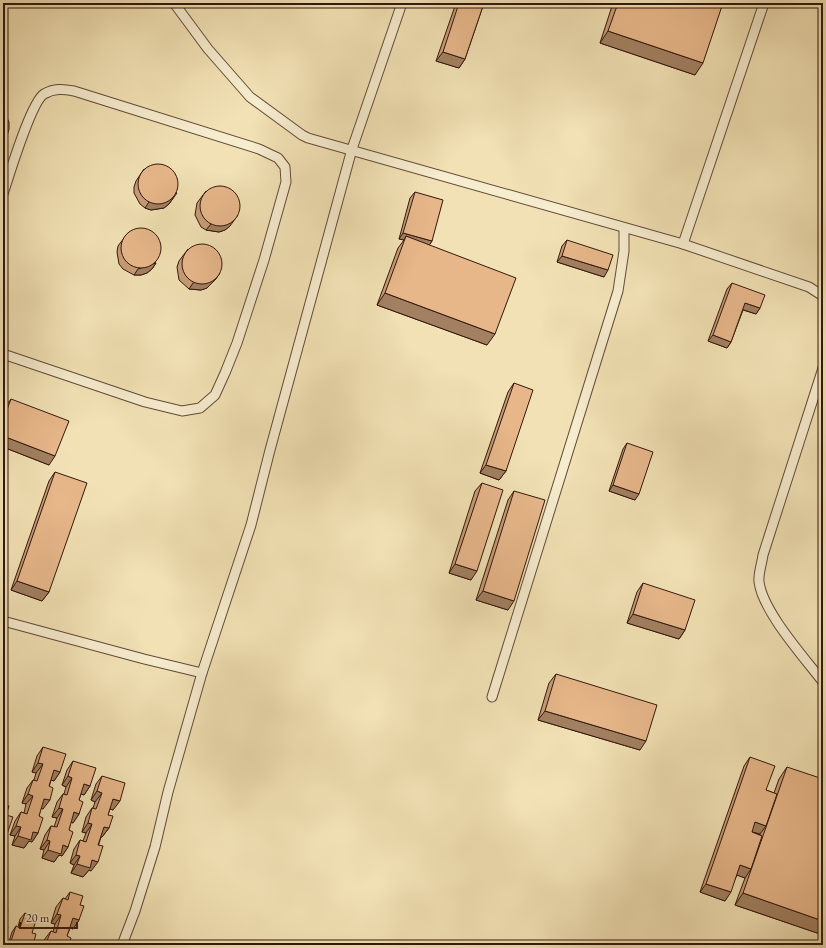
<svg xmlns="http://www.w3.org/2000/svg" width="826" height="948" font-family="'EB Garamond',serif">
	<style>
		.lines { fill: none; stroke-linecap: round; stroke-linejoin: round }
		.lane-casing { stroke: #624a37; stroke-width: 11 }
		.lane { stroke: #f6ecce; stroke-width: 9 }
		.wall { fill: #c79d77; stroke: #32170d; fill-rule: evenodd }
		.shaded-wall { fill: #a28061; stroke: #32170d }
		.building { fill: #e7b78a; stroke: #32170d }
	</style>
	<rect width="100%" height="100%" fill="#f1e1b4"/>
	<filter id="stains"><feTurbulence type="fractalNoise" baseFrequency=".005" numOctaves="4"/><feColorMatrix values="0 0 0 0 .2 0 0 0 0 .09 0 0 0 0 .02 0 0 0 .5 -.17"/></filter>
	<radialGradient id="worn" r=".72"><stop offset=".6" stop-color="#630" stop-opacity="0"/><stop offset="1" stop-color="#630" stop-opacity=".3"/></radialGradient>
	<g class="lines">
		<g class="lane-casing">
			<g id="lane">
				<path d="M174,3l34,46 42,48 52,38 6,3 375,106 126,43 14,9"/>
				<path d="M3,194c6,-18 28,-92 41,-100 10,-6 19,-5 30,-3l185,58 19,9 7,9 1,15 -22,78 -27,83 -12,30 -10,22 -15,13 -18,3 -37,-9 -142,-48"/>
				<path d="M683,244l81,-241"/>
				<path d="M823,368l-60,187c-1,8 -5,19 -4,27 4,30 45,75 64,100"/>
				<path d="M3,621l141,38 58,14"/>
				<path d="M492,697l126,-406 6,-40v-23"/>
				<path d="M122,945l13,-34 20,-64 13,-55 34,-119 49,-148 19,-75 82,-301 50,-146"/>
			</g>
		</g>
		<use href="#lane" class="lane"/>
	</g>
	<g class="wall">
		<path d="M456,3h28l-19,56 -6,9 -23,-7z"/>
		<path d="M613,3h110l-28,72 -95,-32z"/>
		<path d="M144,169l33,24 -8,11 -5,4 -13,2 -6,-2 -5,-4 -6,-11v-6l2,-6z"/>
		<path d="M206,191l24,35 -5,4 -6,2 -13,-2 -5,-3 -6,-12 2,-12z"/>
		<path d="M415,192l17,49 -3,4 58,100 -110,-40 21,-57 6,-8 -5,-1 11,-41z"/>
		<path d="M127,234l29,29 -4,6 -5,4 -6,2h-7l-11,-6 -4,-5 -2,-12 1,-6z"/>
		<path d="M567,240l37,37 -47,-15 5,-16z"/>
		<path d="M188,249l28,30 -9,9 -6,2 -12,-1 -10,-9 -2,-13 2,-6z"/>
		<path d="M732,283l28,25 -4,6 -13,-4 -12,32 -4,6 -19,-7 19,-52z"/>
		<path d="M514,383l-8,88 -7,9 -19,-7 28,-81z"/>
		<path d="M11,399l38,66 -46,-18v-35l2,-5z"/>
		<path d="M627,443l8,57 -26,-9 14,-42z"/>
		<path d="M55,472l-6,120 -7,9 -31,-11 38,-109z"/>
		<path d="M482,483l-11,97 -22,-7 26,-82z"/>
		<path d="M514,491l-6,119 -32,-10 32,-100z"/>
		<path d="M643,583l42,47 -6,9 -52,-16 10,-31z"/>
		<path d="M556,674l84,76 -102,-30 11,-37z"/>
		<path d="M43,747l17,25 -6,9 -3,-1 -8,29 -2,-1 -2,8 -1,17 -6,9 -3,-1 -5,7 -12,-3 3,-9 -5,-1 5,-14 6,-9 3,1 2,-9 -4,-1 5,-15 6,-8h1l2,-7 -4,-1 5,-16z"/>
		<path d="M750,757l16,33 8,3 5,-14 8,-12 36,168 -88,-30 10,-27 -8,-3 -12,26 -25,-9 44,-126zM752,832l8,2v1z"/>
		<path d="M73,761l17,25 -6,9 -3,-1 -2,6v14l-6,9 -2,-1 -2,8 -1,17 -6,9 -3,-1 -5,7 -12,-4 2,-8 -4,-1 5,-14 6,-9 3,1 3,-9 -5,-1 5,-15 6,-8h1l2,-7 -4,-2 5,-15z"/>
		<path d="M102,776l11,34 -3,-1 -2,6 1,13 -7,9h-1l-10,34 -2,-1 -6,7 -12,-4 3,-8 -4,-2 4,-14 6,-9 3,1 3,-8 -4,-1 4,-15 6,-9h1l2,-6 -4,-2 5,-16z"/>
		<path d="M70,892l10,13 -1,15 -6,9 -3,-1 -3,8 2,9h-26l1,-5 7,-9 2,1 2,-8 -4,-1 5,-16 7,-9 2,1z"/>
		<path d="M25,913l7,20 1,12h-25l4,-13 4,-6 2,1 2,-8z"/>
	</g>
	<g class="shaded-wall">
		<path d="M608,31l95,32 -8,12 -95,-32z"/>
		<path d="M443,52l22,7 -6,9 -23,-7z"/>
		<path d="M173,198l-4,6 -5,4 -13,2 -6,-2 4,-6z"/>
		<path d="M238,215l-8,11 -5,4 -6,2 -13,-2 5,-6z"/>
		<path d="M403,233l29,8 -4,6 -22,-11 -2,4 -5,-1z"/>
		<path d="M562,256l46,14 -4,7 -47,-15z"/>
		<path d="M156,263l-4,6 -5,4 -6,2h-7l4,-6z"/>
		<path d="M220,273l-4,6 -9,9 -6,2 -12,-1 4,-6z"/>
		<path d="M385,293l110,41 -8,11 -110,-40z"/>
		<path d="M745,303l15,5 -4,6 -15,-5z"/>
		<path d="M713,335l18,7 -4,6 -19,-7z"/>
		<path d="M3,436l52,20 -6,9 -46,-18z"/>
		<path d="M486,465l20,6 -7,9 -19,-7z"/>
		<path d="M613,485l26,9 -4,6 -26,-9z"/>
		<path d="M455,564l22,7 -6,9 -22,-7z"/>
		<path d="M17,581l32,11 -7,9 -31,-11z"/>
		<path d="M483,591l31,10 -6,9 -32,-10z"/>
		<path d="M633,614l52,16 -6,9 -52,-16z"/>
		<path d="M545,711l101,30 -6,9 -102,-30z"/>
		<path d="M38,763l5,1 -7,9 -4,-1z"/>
		<path d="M54,770l6,2 -6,9 -6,-2z"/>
		<path d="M68,776l4,2 -6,9 -4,-2z"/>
		<path d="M84,784l6,2 -6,9 -6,-2z"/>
		<path d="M97,791l5,2 -7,9 -4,-2z"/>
		<path d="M28,794l5,2 -7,8 -4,-1z"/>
		<path d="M44,799l6,1 -7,9 -5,-2z"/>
		<path d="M113,799l7,2 -7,9 -6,-2z"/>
		<path d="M59,808l4,1 -6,9 -5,-1z"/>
		<path d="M74,812l5,2 -6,9 -5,-2z"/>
		<path d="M755,822l11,4 -6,8 -11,-3z"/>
		<path d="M88,823l4,1 -6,9 -4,-1z"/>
		<path d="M16,826l5,1 -6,9 -5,-1z"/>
		<path d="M104,827l5,1 -7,9 -4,-1z"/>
		<path d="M33,832l5,1 -6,9 -3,-1 -5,7 -12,-3 6,-9z"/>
		<path d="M3,833l4,1 -4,6z"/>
		<path d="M47,840l3,1 -6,9 -4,-1z"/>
		<path d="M63,845l5,2 -6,9 -3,-1 -5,7 -12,-4 6,-8z"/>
		<path d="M76,855l4,1 -6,9 -4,-2z"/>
		<path d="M92,860l6,2 -7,9 -2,-1 -6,7 -12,-4 6,-9z"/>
		<path d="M740,865l11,4 -6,9 -11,-4z"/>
		<path d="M706,884l25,8 -6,9 -25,-9z"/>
		<path d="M743,893l80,28v14l-88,-30z"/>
		<path d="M57,914l4,1 -6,9 -4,-1z"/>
		<path d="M73,918l6,2 -6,9 -6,-2z"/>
		<path d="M11,941l5,1 -2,3h-6z"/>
	</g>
	<g class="building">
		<path d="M459,3h25l-19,56 -22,-7z"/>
		<path d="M618,3h105l-20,60 -95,-32z"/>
		<path d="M3,113l3,3 3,6v7l-2,7 -4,6z"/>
		<circle cx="158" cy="184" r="20"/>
		<circle cx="220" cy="206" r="20"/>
		<path d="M415,192l28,8 -11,41 -29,-8z"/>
		<circle cx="141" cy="248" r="20"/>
		<path d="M406,236l110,42 -21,56 -110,-41z"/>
		<path d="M567,240l46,15 -5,15 -46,-14z"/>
		<circle cx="202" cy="264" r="20"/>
		<path d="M732,283l33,12 -5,13 -15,-5 -14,39 -18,-7z"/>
		<path d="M514,383l19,7 -27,81 -20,-6z"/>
		<path d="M11,399l58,22 -14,35 -52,-20v-16z"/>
		<path d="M627,443l26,9 -14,42 -26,-9z"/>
		<path d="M55,472l32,11 -38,109 -32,-11z"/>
		<path d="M482,483l21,7 -26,81 -22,-7z"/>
		<path d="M514,491l31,9 -31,101 -31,-10z"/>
		<path d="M643,583l52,17 -10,30 -52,-16z"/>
		<path d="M556,674l101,31 -11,36 -101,-30z"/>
		<path d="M43,747l23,7 -6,18 -6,-2 -5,16 4,2 -3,12 -6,-1 -5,17 4,2 -5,15 -5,-1 -2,8 -13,-4 3,-9 -5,-1 5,-14 6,2 6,-18 -5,-2 5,-14 4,1 6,-17 -5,-1z"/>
		<path d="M750,757l25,9 -9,24 11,4 -11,32 -11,-4 -3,10 10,4 -11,33 -11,-4 -9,27 -25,-8z"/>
		<path d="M73,761l23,7 -6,18 -6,-2 -5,16 4,2 -4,12 -5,-2 -5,18 4,2 -5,15 -5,-2 -2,9 -13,-4 2,-9 -3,-1 4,-14 6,1 6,-18 -4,-1 4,-14 4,1 5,-17 -4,-2z"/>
		<path d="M787,767l36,12v142l-80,-28z"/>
		<path d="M102,776l23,7 -5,18 -7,-2 -5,16 5,1 -4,12 -5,-1 -6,18 5,1 -5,16 -6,-2 -2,8 -13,-4 3,-8 -4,-1 4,-15 6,2 6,-18 -4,-1 4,-15 4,1 6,-16 -5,-2z"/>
		<path d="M3,804l6,2 -3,9 7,2 -6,17 -4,-1z"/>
		<path d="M70,892l13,4 -3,9 4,1 -5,14 -6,-2 -6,18 4,2 -2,7h-18l-5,-2 5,-12 5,2 5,-18 -4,-1 6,-16 5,2z"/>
		<path d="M3,908l5,2 -5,15z"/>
		<path d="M25,913l12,4 -5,16 4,1 -3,11h-18l1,-3 -5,-1 5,-15 4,2z"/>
		<path d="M3,926l5,1 -4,12h-1z"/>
	</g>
	<rect width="826" height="948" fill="none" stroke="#f1e1b4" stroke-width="16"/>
	<rect x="4" y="4" width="818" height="940" fill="none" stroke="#32170d" stroke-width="2"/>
	<rect x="8" y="8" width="810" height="932" fill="none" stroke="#32170d"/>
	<path d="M20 922v6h57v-6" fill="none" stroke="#32170d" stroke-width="2"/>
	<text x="26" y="922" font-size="12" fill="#32170d" stroke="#f6ecce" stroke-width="3" paint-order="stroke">20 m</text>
	<rect width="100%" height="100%" filter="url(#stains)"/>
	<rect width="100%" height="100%" fill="url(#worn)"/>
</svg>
